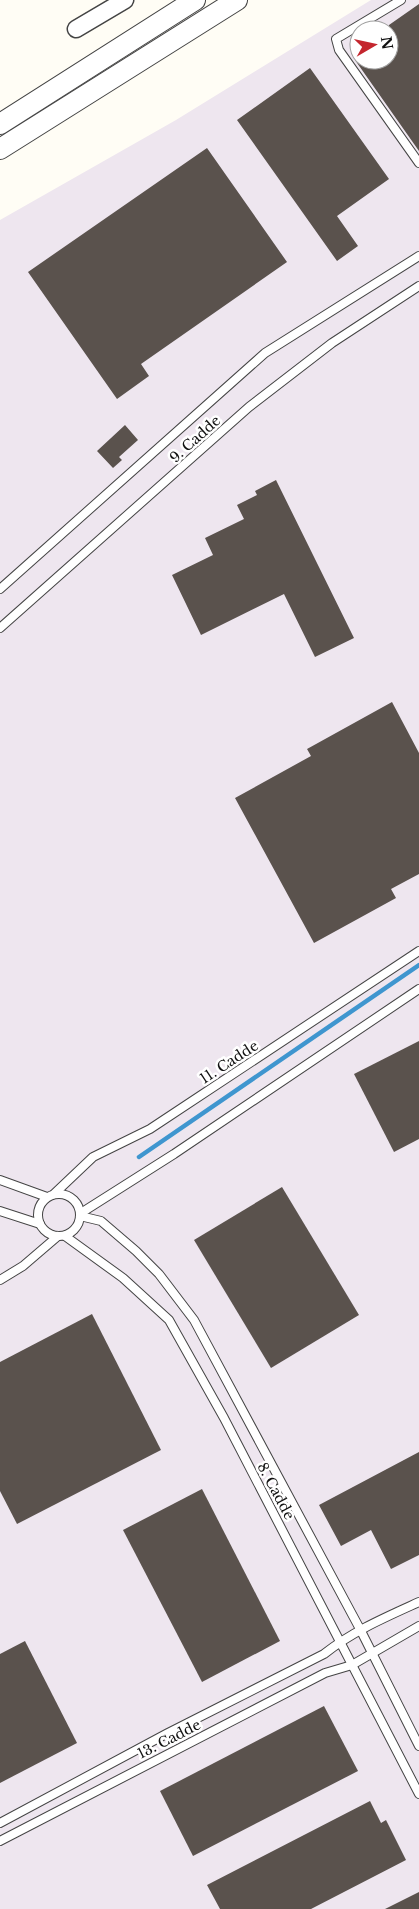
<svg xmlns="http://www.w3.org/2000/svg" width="419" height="1909" font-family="'Libre Baskerville',serif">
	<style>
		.industrial { fill: #eee6ef; fill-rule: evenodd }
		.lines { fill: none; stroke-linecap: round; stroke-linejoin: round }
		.stream { stroke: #3f96cf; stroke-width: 4.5 }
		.building { fill: #5a524d }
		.service-casing { stroke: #444; stroke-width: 10 }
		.minor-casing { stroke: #444; stroke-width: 19 }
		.tertiary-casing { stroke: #444; stroke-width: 22 }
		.service { stroke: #fff; stroke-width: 8 }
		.minor { stroke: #fff; stroke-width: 16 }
		.tertiary { stroke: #fff; stroke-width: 20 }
		.labels { text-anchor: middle; stroke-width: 5; stroke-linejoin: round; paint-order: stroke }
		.street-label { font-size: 14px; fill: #111; stroke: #fff }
	</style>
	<rect width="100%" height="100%" fill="#fffdf5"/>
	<path class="industrial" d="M371,0h48v1909h-419v-1689l176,-100zM359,30h30v30h-30z"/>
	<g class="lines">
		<path class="stream" d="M139,1157l280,-192"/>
	</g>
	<g class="building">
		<path d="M419,4v147l-64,-91h34v-35z"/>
		<path d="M310,68l79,111 -52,37 21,30 -21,15 -100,-141z"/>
		<path d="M207,148l80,114 -146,102 8,12 -32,23 -89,-127z"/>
		<path d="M125,425l13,15 -19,17 3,3 -9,8 -16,-17z"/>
		<path d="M276,480l78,158 -39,19 -31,-63 -83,41 -29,-60 41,-20 -8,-17 39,-19 -7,-14 20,-10 -2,-4z"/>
		<path d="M392,702l27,51v121l-28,15 5,9 -82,45 -79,-145 76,-42 -4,-7z"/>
		<path d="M419,1041v98l-25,13 -40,-78z"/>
		<path d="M282,1187l77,128 -88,53 -77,-128z"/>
		<path d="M92,1314l69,136 -144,74 -17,-33v-129z"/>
		<path d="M419,1452v103l-28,14 -20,-39 -30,16 -22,-41z"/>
		<path d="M202,1489l78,152 -78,41 -79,-152z"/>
		<path d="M25,1641l52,102 -77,40v-129z"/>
		<path d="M324,1706l34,65 -165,85 -33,-65z"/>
		<path d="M370,1801l11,22 5,-3 20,40 -95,49h-91l-13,-24z"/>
		<path d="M419,1892v17h-34z"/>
	</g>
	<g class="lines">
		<g class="service-casing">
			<g id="service">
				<path d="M401,0l-65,39 3,11 80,113"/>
				<path d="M0,589l265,-236 154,-97"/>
				<path d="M0,628l249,-221 83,-64 87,-57"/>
				<path d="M0,1180l47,17"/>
				<circle cx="59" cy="1215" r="21"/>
				<path d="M54,1194l39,-37 57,-28 269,-178"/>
				<path d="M0,1211l40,13"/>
				<path d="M81,1213l93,-59 245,-165"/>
				<path d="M80,1216l21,5 35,30 23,23 35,46 166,309 59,117"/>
				<path d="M65,1236l58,42 46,42 55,98 195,376"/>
				<path d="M0,1280l23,-14 35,-30"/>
				<path d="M0,1823l168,-90 156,-79c29,-23 62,-37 95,-52"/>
				<path d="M0,1841l325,-168 27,-8 67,-39"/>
			</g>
		</g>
		<g class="minor-casing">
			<path id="minor" d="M76,29l49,-29"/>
		</g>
		<g class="tertiary-casing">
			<g id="tertiary">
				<path d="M0,124l195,-124"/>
				<path d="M0,149l237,-149"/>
			</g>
		</g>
		<use href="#service" class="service"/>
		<use href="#minor" class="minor"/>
		<use href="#tertiary" class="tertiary"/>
	</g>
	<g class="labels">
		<g class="street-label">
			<text transform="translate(195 439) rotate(-42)" y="5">9. Cadde</text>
			<text transform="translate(229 1062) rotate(-33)" y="5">11. Cadde</text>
			<text transform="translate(276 1491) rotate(62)" y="5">8. Cadde</text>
			<text transform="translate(169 1739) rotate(-27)" y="5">13. Cadde</text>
		</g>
	</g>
	<g transform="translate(374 45) rotate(81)"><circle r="24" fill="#ffffff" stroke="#a0a0a0"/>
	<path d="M0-4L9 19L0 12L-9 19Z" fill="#c4262e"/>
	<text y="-8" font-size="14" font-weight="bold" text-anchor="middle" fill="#111111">N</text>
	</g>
</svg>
